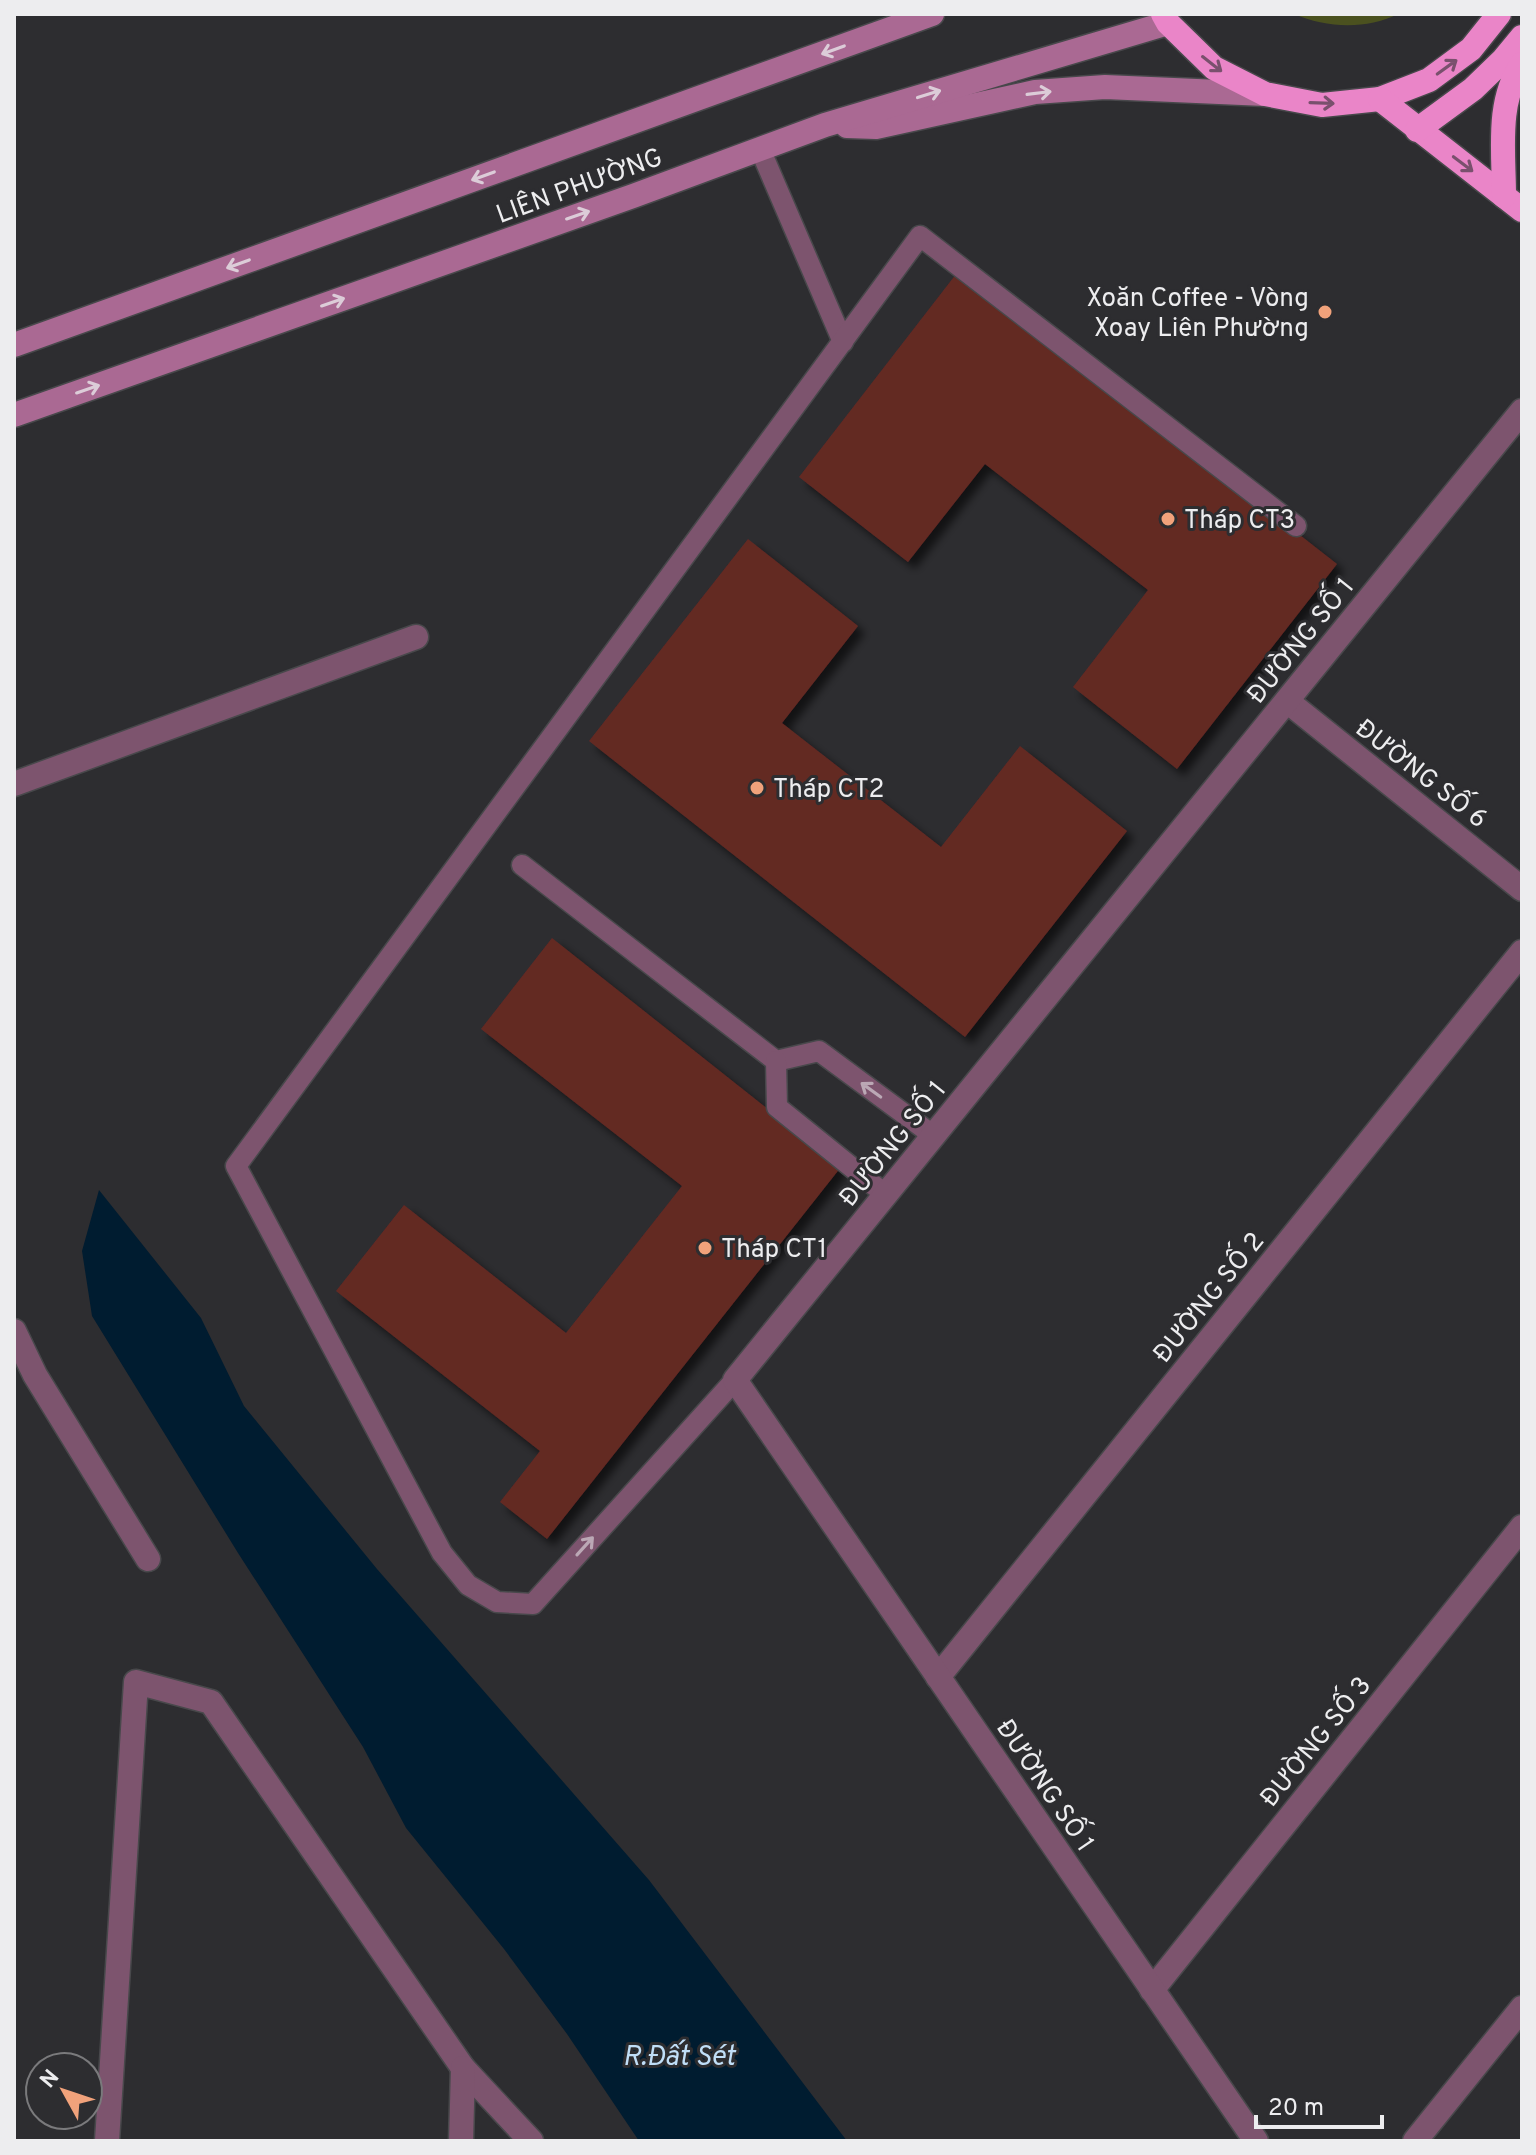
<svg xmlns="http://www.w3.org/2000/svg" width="1536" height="2155" font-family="Overpass,sans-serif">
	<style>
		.green { fill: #4b511f }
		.water { fill: #001c30 }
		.building { fill: #642923; filter: url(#shadow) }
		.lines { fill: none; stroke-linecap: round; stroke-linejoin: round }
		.lane-casing { stroke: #48484b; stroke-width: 23 }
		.street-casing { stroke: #48484b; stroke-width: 27 }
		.secondary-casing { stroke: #48484b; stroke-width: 27 }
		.highway-casing { stroke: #48484b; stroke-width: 27 }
		.lane { stroke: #7d546e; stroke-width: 20 }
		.street { stroke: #7d546e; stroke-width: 24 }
		.secondary { stroke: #aa6993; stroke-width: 24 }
		.highway { stroke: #ea85c8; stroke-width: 24 }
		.oneway { stroke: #dcccd8 }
		.oneway2 { stroke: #79506d }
		.oneway3 { stroke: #bba8b5 }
		.poi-dot { fill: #f1a27b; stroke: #2d2d30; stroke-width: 3 }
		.labels { text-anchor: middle; stroke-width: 6; stroke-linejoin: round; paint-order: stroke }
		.street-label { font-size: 26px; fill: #ededef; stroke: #2d2d30 }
		.poi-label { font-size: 26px; fill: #ededef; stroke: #2d2d30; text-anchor: start }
		.water-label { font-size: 28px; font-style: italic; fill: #c0def7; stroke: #2d2d30 }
	</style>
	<defs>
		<filter id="shadow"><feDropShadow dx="7" dy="7" stdDeviation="4" flood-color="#0009"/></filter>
	</defs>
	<rect width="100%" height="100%" fill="#2d2d30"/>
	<path class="green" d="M1294,14h104c-32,16 -72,14 -104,0z"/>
	<path class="water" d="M99,1190l102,128 43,88 133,163 272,311 198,261h-208l-72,-107 -63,-85 -98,-121 -43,-81 -125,-194 -146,-237 -10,-65z"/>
	<g class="building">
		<path d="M960,269l377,295 -160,205 -104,-82 75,-97 -163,-126 -77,98 -109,-85z"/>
		<path d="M748,539l110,87 -76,97 159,124 79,-101 107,85 -162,206 -376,-296z"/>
		<path d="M552,938l289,229 -294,372 -47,-37 40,-51 -204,-160 68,-86 162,128 116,-147 -201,-157z"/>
	</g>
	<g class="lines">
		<g class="lane-casing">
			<g id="lane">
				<path d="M760,149l83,193"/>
				<path d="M522,865l254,196 43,-10 115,85"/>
				<path d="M776,1061l1,46 109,88"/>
				<path d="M735,1380l-202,224 -36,-2 -29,-17 -26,-32 -206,-387 684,-930 376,290"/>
			</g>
		</g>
		<g class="street-casing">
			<g id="street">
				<path d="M1287,701l235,188"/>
				<path d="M14,784l402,-147"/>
				<path d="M14,1331l21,44 113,184"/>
				<path d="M938,1677l584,-725"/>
				<path d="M1152,1990l370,-463"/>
				<path d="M107,2141l29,-459 75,20 252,366 68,73"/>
				<path d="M461,2141l2,-73"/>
				<path d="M1256,2141l-521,-761 787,-969"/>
				<path d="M1415,2141l107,-133"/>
			</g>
		</g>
		<g class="secondary-casing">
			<g id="secondary">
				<path d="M847,126l29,1 159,-35 70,-5 160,7"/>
				<path d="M14,345l918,-331"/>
				<path d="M14,415l619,-219 192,-71 343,-102"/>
			</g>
		</g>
		<g class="highway-casing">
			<g id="highway">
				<path d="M1163,14l5,9 46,45 51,26 57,11 58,-6 49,-19 42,-31 28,-35"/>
				<path d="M1380,99l142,111"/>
				<path d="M1417,130l56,-41 30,-29 19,-23"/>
				<path d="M1504,196c0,-44 -8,-94 18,-132"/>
			</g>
		</g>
		<use href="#lane" class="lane"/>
		<use href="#street" class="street"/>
		<use href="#secondary" class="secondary"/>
		<use href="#highway" class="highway"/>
	</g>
	<defs><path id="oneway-shaft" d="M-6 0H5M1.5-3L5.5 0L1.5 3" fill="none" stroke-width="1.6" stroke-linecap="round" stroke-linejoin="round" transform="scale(2)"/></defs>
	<g class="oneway">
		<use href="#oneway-shaft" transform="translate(833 50) rotate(160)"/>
		<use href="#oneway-shaft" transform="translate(1039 93) rotate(-7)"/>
		<use href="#oneway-shaft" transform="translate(929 94) rotate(-17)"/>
		<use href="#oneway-shaft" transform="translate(483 176) rotate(160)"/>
		<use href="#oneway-shaft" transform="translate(578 215) rotate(-19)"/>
		<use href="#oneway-shaft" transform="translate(238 264) rotate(160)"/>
		<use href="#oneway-shaft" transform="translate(333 302) rotate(-19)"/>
		<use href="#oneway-shaft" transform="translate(88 389) rotate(-19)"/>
	</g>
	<g class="oneway2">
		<use href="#oneway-shaft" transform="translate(1212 64) rotate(38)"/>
		<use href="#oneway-shaft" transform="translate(1447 67) rotate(-36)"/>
		<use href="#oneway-shaft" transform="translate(1322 103) rotate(2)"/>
		<use href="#oneway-shaft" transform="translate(1463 164) rotate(37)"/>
	</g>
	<g class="oneway3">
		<use href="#oneway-shaft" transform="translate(871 1090) rotate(-144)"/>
		<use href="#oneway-shaft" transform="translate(585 1546) rotate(-48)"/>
	</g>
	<g class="poi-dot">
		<circle cx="1325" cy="312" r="8"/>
		<circle cx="1168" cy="519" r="8"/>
		<circle cx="757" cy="788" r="8"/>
		<circle cx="705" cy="1248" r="8"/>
	</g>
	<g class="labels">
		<g class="street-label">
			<text transform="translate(579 185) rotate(-20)" y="9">LIÊN PHƯỜNG</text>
			<text transform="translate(1300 640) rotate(-51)" y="9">ĐƯỜNG SỐ 1</text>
			<text transform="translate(1422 773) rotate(38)" y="9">ĐƯỜNG SỐ 6</text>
			<text transform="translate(892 1143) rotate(-51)" y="9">ĐƯỜNG SỐ 1</text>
			<text transform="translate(1208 1297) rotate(-51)" y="9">ĐƯỜNG SỐ 2</text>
			<text transform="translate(1315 1741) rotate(-51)" y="9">ĐƯỜNG SỐ 3</text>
			<text transform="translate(1046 1785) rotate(56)" y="9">ĐƯỜNG SỐ 1</text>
		</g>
		<g class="poi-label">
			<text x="1309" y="306" text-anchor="end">Xoăn Coffee - Vòng<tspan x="1309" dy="30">Xoay Liên Phường</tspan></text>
			<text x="1184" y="528">Tháp CT3</text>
			<text x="773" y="797">Tháp CT2</text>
			<text x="721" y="1257">Tháp CT1</text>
		</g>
		<g class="water-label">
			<text x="679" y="2065">R.Đất Sét</text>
		</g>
	</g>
	<rect width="1536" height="2155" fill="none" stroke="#ededef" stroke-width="32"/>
	<g transform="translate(64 2091) rotate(310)"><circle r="38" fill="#2d2d30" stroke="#7a7a7c" stroke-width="2"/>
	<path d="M0-6L14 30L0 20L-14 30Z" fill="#f1a27b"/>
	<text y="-12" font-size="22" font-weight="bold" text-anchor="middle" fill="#ededef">N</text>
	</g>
	<path d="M1256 2115v12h126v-12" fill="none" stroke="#ededef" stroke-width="4"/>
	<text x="1268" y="2115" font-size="24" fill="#ededef" stroke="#2d2d30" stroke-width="6" paint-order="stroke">20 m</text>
</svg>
